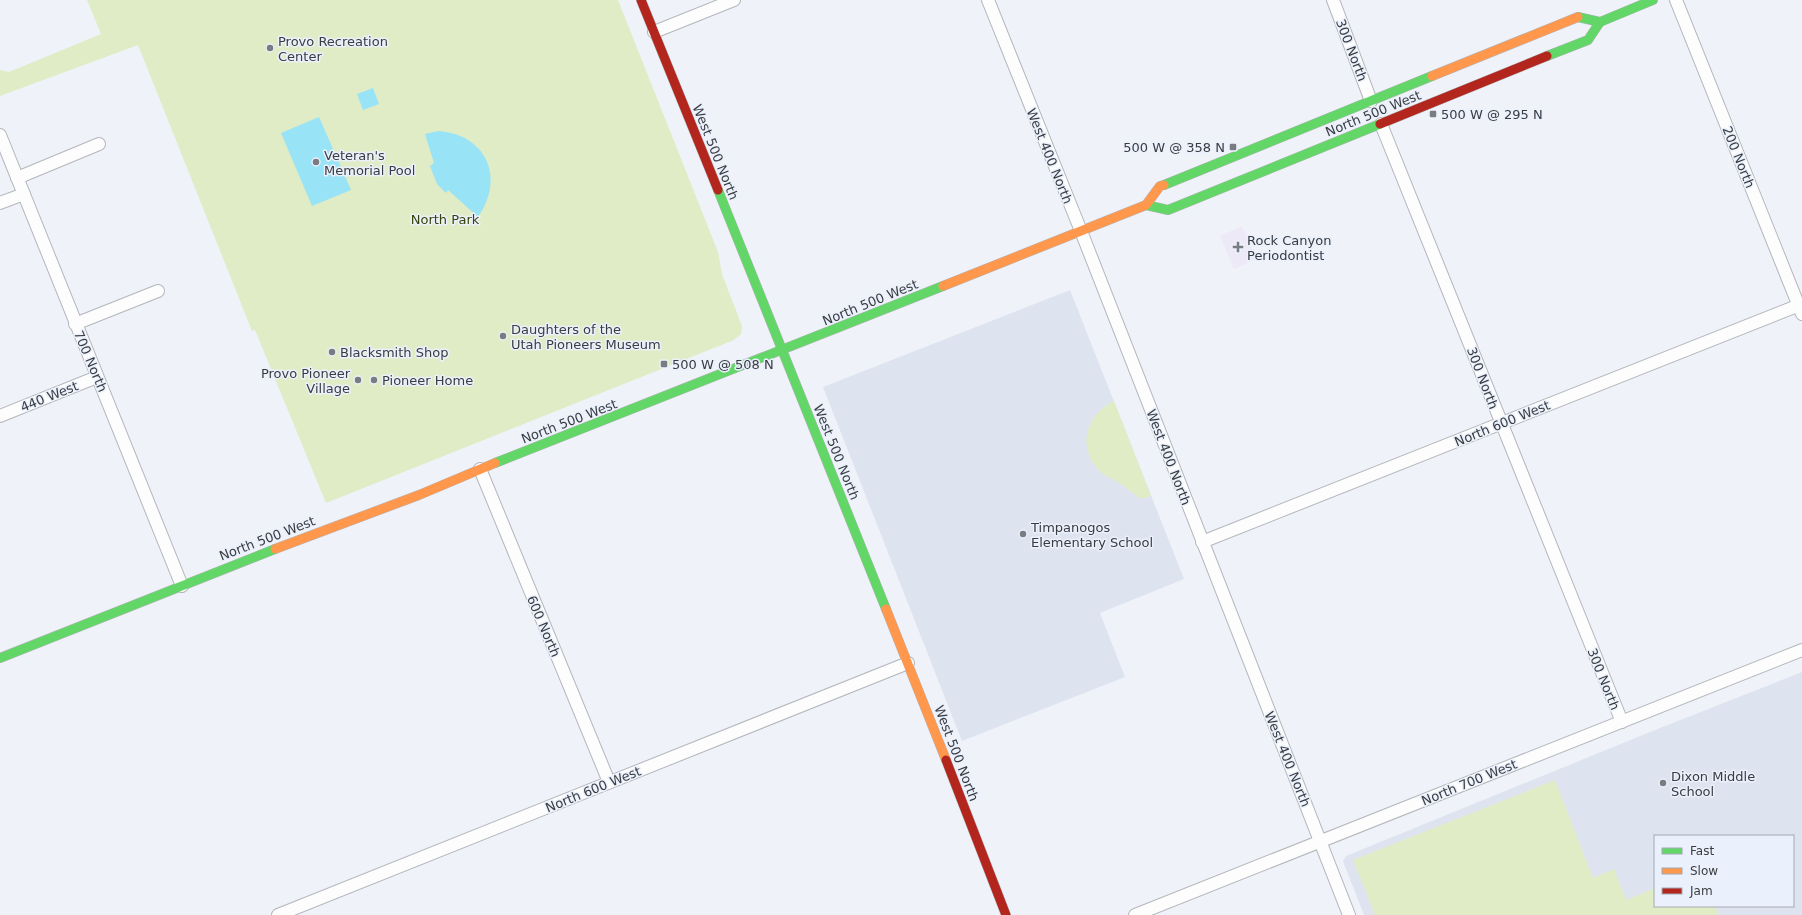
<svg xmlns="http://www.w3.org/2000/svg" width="1802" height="915" font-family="'DejaVu Sans',sans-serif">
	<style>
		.built { fill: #dde4f0; fill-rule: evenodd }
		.medical { fill: #eee9f7 }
		.green { fill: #dfecc6 }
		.water { fill: #99e3f6 }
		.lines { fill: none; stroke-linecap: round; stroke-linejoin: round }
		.street-casing { stroke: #b3b6ba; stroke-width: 14 }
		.fast-casing { stroke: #b3b6ba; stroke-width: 10 }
		.slow-casing { stroke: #b3b6ba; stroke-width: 10 }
		.jam-casing { stroke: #b3b6ba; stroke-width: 10 }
		.street { stroke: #fdfdfe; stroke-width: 12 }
		.fast { stroke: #63d668; stroke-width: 9 }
		.slow { stroke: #ff974d; stroke-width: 9 }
		.jam { stroke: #b3261e; stroke-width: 9 }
		.poi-dot { fill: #797c80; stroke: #ebf1fc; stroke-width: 1.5 }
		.labels { text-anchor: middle; stroke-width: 3; stroke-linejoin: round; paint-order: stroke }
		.poi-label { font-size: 13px; fill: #393c40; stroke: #ebf1fc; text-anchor: start }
		.street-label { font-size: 13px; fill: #393c40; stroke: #ebf1fc }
		.park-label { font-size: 13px; fill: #37430a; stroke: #ebf1fc }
	</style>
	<rect width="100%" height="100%" fill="#eff2f8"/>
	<g class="built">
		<path d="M1070,290l114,289 -84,34 25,64 -163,64 -139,-354z"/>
		<path d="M1802,672v243h-438l-20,-51 -1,-3 3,-5 309,-126zM1655,836h138v70h-138z"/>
	</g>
	<path class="medical" d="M1242,226l14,33 -22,10 -14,-33z"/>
	<g class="green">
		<path d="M87,0h531l100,252 4,22 20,52 -1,8 -7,6 -408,163 -71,-173 -3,1 -114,-286 -138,51v-26l9,2 92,-38z"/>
		<path d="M1114,401l37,95 -10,3c-7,-5 -13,-10 -20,-15 -8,-5 -20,-9 -25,-17 -19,-25 -8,-53 18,-66z"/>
		<path d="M1555,780l38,98 21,-9 12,31 29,-12v18h60l4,9h-344l-22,-55z"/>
	</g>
	<g class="water">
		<path d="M373,88l6,16 -16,6 -6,-16z"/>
		<path d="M319,117l32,73 -39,16 -31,-73z"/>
		<path d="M438,131c48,3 68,47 40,86l-30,-27 -2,3 -9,-9 -7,-18 4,-3 -9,-29z"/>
	</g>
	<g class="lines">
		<g class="street-casing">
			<g id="street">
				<path d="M988,0l93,231 268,684"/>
				<path d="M1333,0l38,101"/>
				<path d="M1676,0l126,314"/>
				<path d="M654,32l80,-32"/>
				<path d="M1381,124l241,598"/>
				<path d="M0,135l182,451"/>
				<path d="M17,178l82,-34"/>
				<path d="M0,203l24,-9"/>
				<path d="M75,324l83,-33"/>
				<path d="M0,416l97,-39"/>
				<path d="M480,469l129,313"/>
				<path d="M1202,542l600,-238"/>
				<path d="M278,915l630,-252"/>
				<path d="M1135,915l667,-265"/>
			</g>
		</g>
		<g class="fast-casing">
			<g id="fast">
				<path d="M1578,17l22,5 53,-22"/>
				<path d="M1547,56l41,-16 12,-18"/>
				<path d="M1164,185l268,-109"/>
				<path d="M718,190l168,419"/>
				<path d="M1146,205l22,5 212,-86"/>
				<path d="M495,463l448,-177"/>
				<path d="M0,658l275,-109"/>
			</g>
		</g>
		<g class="slow-casing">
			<g id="slow">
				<path d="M1432,76l146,-59"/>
				<path d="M943,286l203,-81 14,-19 4,-1"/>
				<path d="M275,549l144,-54 76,-32"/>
				<path d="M886,609l60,151"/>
			</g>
		</g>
		<g class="jam-casing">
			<g id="jam">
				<path d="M641,0l77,190"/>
				<path d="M1380,124l167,-68"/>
				<path d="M946,760l60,155"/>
			</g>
		</g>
		<use href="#street" class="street"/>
		<use href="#fast" class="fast"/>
		<use href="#slow" class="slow"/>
		<use href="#jam" class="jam"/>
	</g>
	<g class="poi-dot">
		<circle cx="270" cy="48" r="4"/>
		<rect x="1429" y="110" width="8" height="8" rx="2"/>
		<rect x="1229" y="143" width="8" height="8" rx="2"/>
		<circle cx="316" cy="162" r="4"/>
		<path d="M1236 241h4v4h4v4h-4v4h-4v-4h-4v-4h4z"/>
		<circle cx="503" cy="336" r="4"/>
		<circle cx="332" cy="352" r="4"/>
		<rect x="660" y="360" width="8" height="8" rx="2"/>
		<circle cx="358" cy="380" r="4"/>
		<circle cx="374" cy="380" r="4"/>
		<circle cx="1023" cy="534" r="4"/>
		<circle cx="1663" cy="783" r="4"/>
	</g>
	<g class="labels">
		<g class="poi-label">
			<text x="278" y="46">Provo Recreation<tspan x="278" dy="15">Center</tspan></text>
			<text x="1441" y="119">500 W @ 295 N</text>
			<text x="1225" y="152" text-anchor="end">500 W @ 358 N</text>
			<text x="324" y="160">Veteran's<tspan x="324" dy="15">Memorial Pool</tspan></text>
			<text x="1247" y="245">Rock Canyon<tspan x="1247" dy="15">Periodontist</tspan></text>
			<text x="511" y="334">Daughters of the<tspan x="511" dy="15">Utah Pioneers Museum</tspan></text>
			<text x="340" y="357">Blacksmith Shop</text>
			<text x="672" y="369">500 W @ 508 N</text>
			<text x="350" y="378" text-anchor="end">Provo Pioneer<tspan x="350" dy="15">Village</tspan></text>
			<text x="382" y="385">Pioneer Home</text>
			<text x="1031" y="532">Timpanogos<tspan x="1031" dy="15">Elementary School</tspan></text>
			<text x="1671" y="781">Dixon Middle<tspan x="1671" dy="15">School</tspan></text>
		</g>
		<g class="street-label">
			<text transform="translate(1352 50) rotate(69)" y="5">300 North</text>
			<text transform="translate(1373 113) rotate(-22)" y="5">North 500 West</text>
			<text transform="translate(716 152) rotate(68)" y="5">West 500 North</text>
			<text transform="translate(1050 156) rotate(68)" y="5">West 400 North</text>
			<text transform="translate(1739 157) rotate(68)" y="5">200 North</text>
			<text transform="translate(870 302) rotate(-22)" y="5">North 500 West</text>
			<text transform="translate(91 361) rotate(67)" y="5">700 North</text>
			<text transform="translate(1483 378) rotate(69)" y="5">300 North</text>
			<text transform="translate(49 396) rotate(-22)" y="5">440 West</text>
			<text transform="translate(569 421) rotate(-21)" y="5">North 500 West</text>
			<text transform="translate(1502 423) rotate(-22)" y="5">North 600 West</text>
			<text transform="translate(837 452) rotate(68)" y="5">West 500 North</text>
			<text transform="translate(1169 457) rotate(69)" y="5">West 400 North</text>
			<text transform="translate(267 538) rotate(-21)" y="5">North 500 West</text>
			<text transform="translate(544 626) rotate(67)" y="5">600 North</text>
			<text transform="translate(1604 679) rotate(68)" y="5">300 North</text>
			<text transform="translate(957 753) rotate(69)" y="5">West 500 North</text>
			<text transform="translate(1288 759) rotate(68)" y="5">West 400 North</text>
			<text transform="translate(1469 782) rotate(-22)" y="5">North 700 West</text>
			<text transform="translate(593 789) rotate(-22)" y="5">North 600 West</text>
		</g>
		<g class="park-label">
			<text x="445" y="224">North Park</text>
		</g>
	</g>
	<rect x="1654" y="835" width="140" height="72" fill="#ebf1fc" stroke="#a4a9b1"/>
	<rect x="1662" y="848" width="20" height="6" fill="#63d668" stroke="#a4a9b1"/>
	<text x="1690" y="855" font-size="12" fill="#393c40">Fast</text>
	<rect x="1662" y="868" width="20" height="6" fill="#ff974d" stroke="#a4a9b1"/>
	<text x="1690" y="875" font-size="12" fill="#393c40">Slow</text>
	<rect x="1662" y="888" width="20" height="6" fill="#b3261e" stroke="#a4a9b1"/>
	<text x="1690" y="895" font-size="12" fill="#393c40">Jam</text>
</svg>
